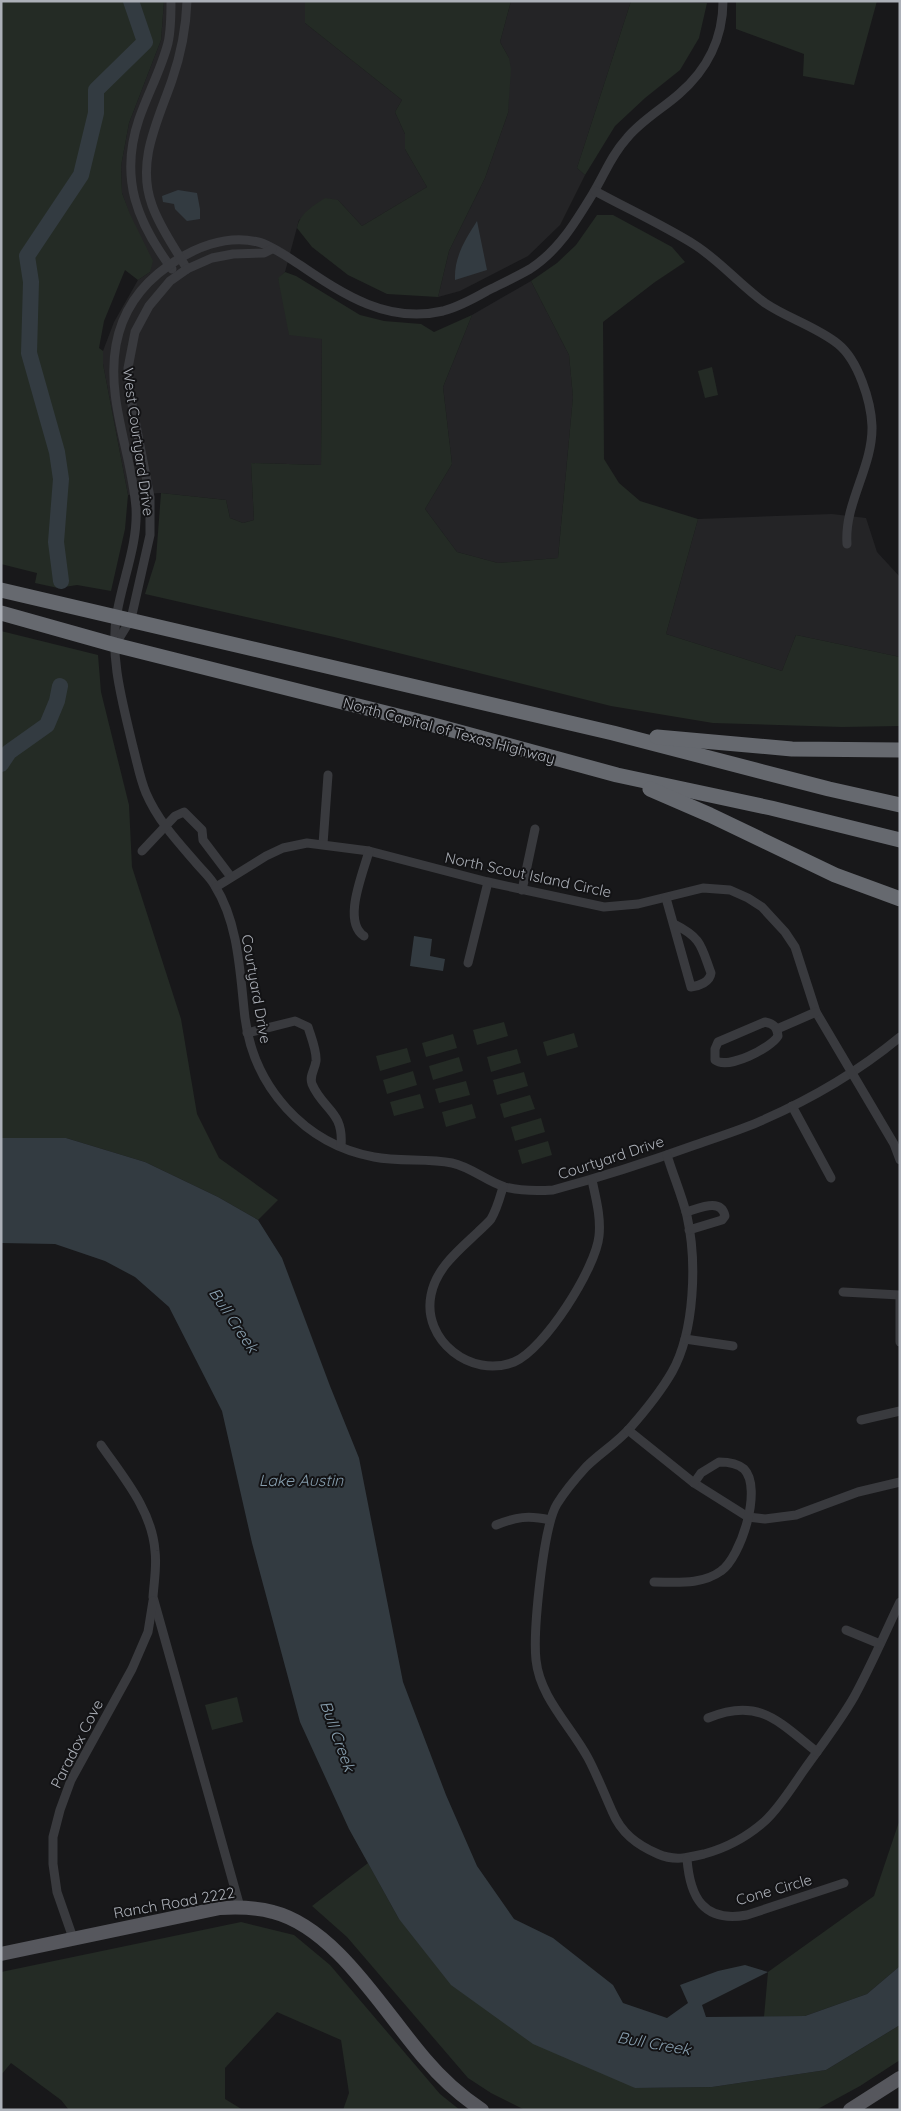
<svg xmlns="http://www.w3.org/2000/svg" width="901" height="2111" font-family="Quicksand,sans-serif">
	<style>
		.built { fill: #242426 }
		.green { fill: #242b25 }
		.water { fill: #333b41 }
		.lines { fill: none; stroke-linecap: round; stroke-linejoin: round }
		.river { stroke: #333b41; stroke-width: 16 }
		.street { stroke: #393a3e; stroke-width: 9 }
		.primary { stroke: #56575d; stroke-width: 14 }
		.highway { stroke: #66696f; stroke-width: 15 }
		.labels { text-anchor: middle; stroke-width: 4; stroke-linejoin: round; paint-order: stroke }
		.street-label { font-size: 15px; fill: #acb0b8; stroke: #131315 }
		.water-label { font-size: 16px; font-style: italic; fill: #879eae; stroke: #131315 }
	</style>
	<rect width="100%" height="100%" fill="#18181a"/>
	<g class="built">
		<path d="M164,1h141v22l97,77 -7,12 10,22v15l22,38 -65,39 -24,-26 -39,20 -14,52 -7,7 44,59 -1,127 -70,-2 3,57 -11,3 -13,-5 -4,-18 -65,-7 -33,2 -25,-131v-13l11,-29 24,-42 12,-8 -28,-79 -1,-27 8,-43 32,-83z"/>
		<path d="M511,1h120l-54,167 8,7 -25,50 -32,31 -68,35 -22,6 11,-46 36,-73 23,-65 1,-55 -9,-16z"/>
		<path d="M531,281l38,74 4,42 -15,161 -60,5 -41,-11 -32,-43 27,-45 -9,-77 29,-72z"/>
		<path d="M832,514l34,4 11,34 23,25v80l-104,-22 -14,36 -116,-37 32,-115z"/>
	</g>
	<g class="green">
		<path d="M1,1h163l-3,39 -32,83 -8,43 1,27 8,21 23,47 -3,11 -12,8 -13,-10 -21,51 -5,27 4,3v13l25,131 -3,34 -14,62 -34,-6 -19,3 -23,-5 2,-10 -36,-9z"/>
		<path d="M305,1h206l-11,41 9,16 2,11 -3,44 -23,65 -36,73 -11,46 -51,-3 -39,-19 -36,-28 -15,-19c3,-15 16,-22 28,-30l13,2 24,26 65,-39 -22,-38v-15l-10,-22 7,-12 -97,-77z"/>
		<path d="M631,1l76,2 -8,35 -19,32 -35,28 -30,28 -30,49 -8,-7z"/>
		<path d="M736,1h141l-23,84 -51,-9 1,-22 -68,-25z"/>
		<path d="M597,215h16l59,32 13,15 -30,20 -52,40 1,137 15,24 21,18 58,18 -32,115 116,37 14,-36 104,22v69l-58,1 -129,-4 -102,-17 -277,-69 -189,-43 11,-35 5,-66 65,7 4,18 13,5 11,-3 -3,-57 70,2 1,-126 -33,-4 -11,-57 7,-6 11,4 64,39 24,6 37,3 13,8 38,-17 -29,72 9,77 -27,45 32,43 41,11 60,-5 15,-161 -4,-42 -38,-74 26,-18 19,-18z"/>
		<path d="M712,367l6,28 -13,3 -7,-27z"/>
		<path d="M1,631l97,24 3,37 28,113 3,62 49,152 16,95 22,44 59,42 -20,20 -40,-23 -73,-35 -79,-24h-65z"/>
		<path d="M504,1022l4,14 -31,9 -4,-15z"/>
		<path d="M574,1033l4,14 -31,9 -4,-14z"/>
		<path d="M453,1034l4,14 -31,9 -4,-14z"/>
		<path d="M407,1048l4,14 -31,9 -4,-15z"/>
		<path d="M517,1049l4,14 -30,9 -4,-15z"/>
		<path d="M459,1057l4,14 -30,9 -4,-14z"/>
		<path d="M413,1071l4,14 -30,9 -4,-14z"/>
		<path d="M524,1072l4,14 -31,9 -4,-15z"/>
		<path d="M466,1081l4,14 -31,8 -4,-14z"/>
		<path d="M420,1094l4,14 -30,8 -4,-14z"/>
		<path d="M530,1095l5,14 -31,9 -4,-14z"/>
		<path d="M472,1104l4,14 -30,9 -4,-15z"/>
		<path d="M541,1118l4,14 -30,9 -4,-14z"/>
		<path d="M548,1141l4,14 -30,9 -4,-14z"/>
		<path d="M237,1697l6,25 -31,8 -7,-25z"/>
		<path d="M900,1819v147l-33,28 -62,22 -41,1 4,-45 106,-76z"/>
		<path d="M368,1863l31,56 236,169 77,-1 114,-17 74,-45v35l-40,26 -44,24h-291l-34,-17 -23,-15 -121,-141 -35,-31z"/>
		<path d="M241,1922l53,13 36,30 110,129 20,16h-117l6,-17 -8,-53 -64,-28 -52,56v31l18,11h-174l-8,-10 -50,-37 -10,12v-103z"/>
	</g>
	<g class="water">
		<path d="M178,190l19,3 3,16v10l-13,2 -12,-12 -1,-5 -11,-2 -1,-6z"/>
		<path d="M477,221l10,49 -32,10c-1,-23 10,-40 22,-59z"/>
		<path d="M414,936l18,3 -2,17 15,3 -2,12 -33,-5z"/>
		<path d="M1,1138h65l79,24 73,35 40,23 24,38 48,128 29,72 44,224 43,113 31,71 37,53 39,19 60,47 10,18 44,15 21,-15 -8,-18 38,-14 27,-6 23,7 -66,33 4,12 99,-1 62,-22 33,-28v59l-74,45 -114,17 -77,1 -102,-44 -82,-59 -52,-66 -50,-90 -49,-107 -48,-179 -30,-132 -53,-104 -34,-30 -30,-16 -50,-17 -54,-1z"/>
	</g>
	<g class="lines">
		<g class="river">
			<path d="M61,581l-5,-39 5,-63 -4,-27 -28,-99 2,-71 -4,-26 54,-81 15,-62v-23l49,-48 -14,-41"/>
			<path d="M1,764l8,-12 38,-27 10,-24 3,-15"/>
		</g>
		<g class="street">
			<path d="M171,1c0,14 0,29 -3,42 -7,27 -20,50 -29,76 -20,59 -2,103 33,150"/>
			<path d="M723,1c0,37 -16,69 -44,93 -17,15 -37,26 -52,44 -17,19 -22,36 -35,57 -17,28 -34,56 -62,74 -14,8 -29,15 -43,22 -14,8 -29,16 -44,20 -55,13 -99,-16 -143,-46 -11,-7 -29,-20 -42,-23 -32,-8 -65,6 -90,24 -27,19 -46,46 -52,79 -10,55 16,109 20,163 2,36 -13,70 -19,105 -8,44 6,91 16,134 4,15 7,32 13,46 12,28 32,49 51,71 6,7 14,14 18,22 24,38 25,89 30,132 9,69 59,126 129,139 26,5 53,1 78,6 19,4 34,18 53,24 15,4 32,4 48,3 48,-13 95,-28 142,-45 22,-8 46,-15 68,-25 48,-21 96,-49 137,-83"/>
			<path d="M595,191c33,18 68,34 100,54 25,16 45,40 70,58 22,15 52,24 73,41 20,16 33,57 34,82 1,41 -28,77 -25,118"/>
			<path d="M187,269c-12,-21 -27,-41 -35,-64 -16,-44 6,-84 20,-125 9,-26 14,-51 15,-79"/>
			<path d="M115,645l16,-26 19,-84v-38l-20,-103 -2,-26 7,-36 14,-26 21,-25 17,-12 25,-11 21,-4 31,-1 8,-4"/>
			<path d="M323,844l5,-69"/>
			<path d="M142,851l33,-35 9,-4 18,18 1,10 28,37"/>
			<path d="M216,887l50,-31 17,-8 24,-5 62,8 119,31 116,25 34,-3 65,-16 27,2 18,8 14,9 23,25 10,15 21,65 78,132 6,16"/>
			<path d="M522,890l13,-61"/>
			<path d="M666,898l25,89c8,-1 19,-5 20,-14 -10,-27 -9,-35 -37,-49"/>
			<path d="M364,936c-22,-15 -1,-62 5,-85"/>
			<path d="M468,963l20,-81"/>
			<path d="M765,1022c9,2 12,5 13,14 -7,12 -50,34 -63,24v-11l3,-7z"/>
			<path d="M777,1029l39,-17"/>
			<path d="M247,1033l48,-12 13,6c3,10 9,24 8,34 -1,8 -7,15 -4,23 11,26 32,27 29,62"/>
			<path d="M792,1106l39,72"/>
			<path d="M667,1155c6,20 15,41 20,61 10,45 8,115 -15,156 -11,19 -27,39 -42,56 -13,15 -30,25 -44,39 -10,11 -21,24 -29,37 -14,23 -24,128 -21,156 4,38 35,66 52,98 9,17 16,35 24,53 9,22 25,34 46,43 16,7 29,4 46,0 22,-6 43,-17 61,-33 15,-14 27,-34 39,-51 17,-24 35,-47 50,-73 17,-31 31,-64 46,-95"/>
			<path d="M503,1187c-3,10 -6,22 -12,32 -3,4 -9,9 -13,13 -19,18 -42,36 -47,63 -9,45 40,84 83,67 30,-12 82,-94 85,-126 2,-19 -3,-37 -7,-56"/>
			<path d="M686,1212c12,-3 35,-15 39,4l-3,4 -33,10"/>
			<path d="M843,1292l57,3"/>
			<path d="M900,1298v44"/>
			<path d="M685,1339l48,7"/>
			<path d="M861,1420l39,-9"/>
			<path d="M628,1430l66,53 54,34 17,2 31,-4 62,-23 42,-10"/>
			<path d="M101,1445c22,32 51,65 54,106 2,15 -1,31 -2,46l87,310"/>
			<path d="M496,1525c20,-8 32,-10 54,-5"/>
			<path d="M654,1582c23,0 48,3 67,-11 20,-14 42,-83 23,-102 -7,-6 -17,-7 -25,-7l-18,11 -7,10"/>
			<path d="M846,1630l34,14"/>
			<path d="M708,1718c51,-21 70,3 109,34"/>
			<path d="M687,1859c3,38 16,64 60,56l97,-32"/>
			<path d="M73,1938l-16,-46 -4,-28v-27l7,-27 11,-30 61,-111 16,-37 5,-31"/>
		</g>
		<g class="primary">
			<path d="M1,1954l219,-46c18,-1 36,-1 53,4 63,16 111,100 152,147 16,19 36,37 57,51"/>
			<path d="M850,2110l50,-32"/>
		</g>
		<g class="highway">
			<path d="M1,590l612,143 216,56 71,16"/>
			<path d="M1,613l114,32 315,79 187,51 154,33 129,32"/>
			<path d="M657,737l135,12 108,1"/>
			<path d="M650,789l60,26 125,60 65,24"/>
		</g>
	</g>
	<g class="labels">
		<g class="street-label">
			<text transform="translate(138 442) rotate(82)" y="5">West Courtyard Drive</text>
			<text transform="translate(449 731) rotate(15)" y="5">North Capital of Texas Highway</text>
			<text transform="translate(528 875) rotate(12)" y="5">North Scout Island Circle</text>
			<text transform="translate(256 989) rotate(80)" y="5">Courtyard Drive</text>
			<text transform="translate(611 1158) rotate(-18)" y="5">Courtyard Drive</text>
			<text transform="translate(77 1744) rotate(-63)" y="5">Paradox Cove</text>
			<text transform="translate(774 1890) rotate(-16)" y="5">Cone Circle</text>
			<text transform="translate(174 1903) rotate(-10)" y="5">Ranch Road 2222</text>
		</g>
		<g class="water-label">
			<text transform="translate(234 1320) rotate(56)" y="6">Bull Creek</text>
			<text x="301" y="1486">Lake Austin</text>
			<text transform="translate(338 1736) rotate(70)" y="6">Bull Creek</text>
			<text transform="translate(654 2043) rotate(10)" y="6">Bull Creek</text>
		</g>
	</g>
	<rect width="901" height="2111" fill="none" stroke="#acb0b8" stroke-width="5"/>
</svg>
